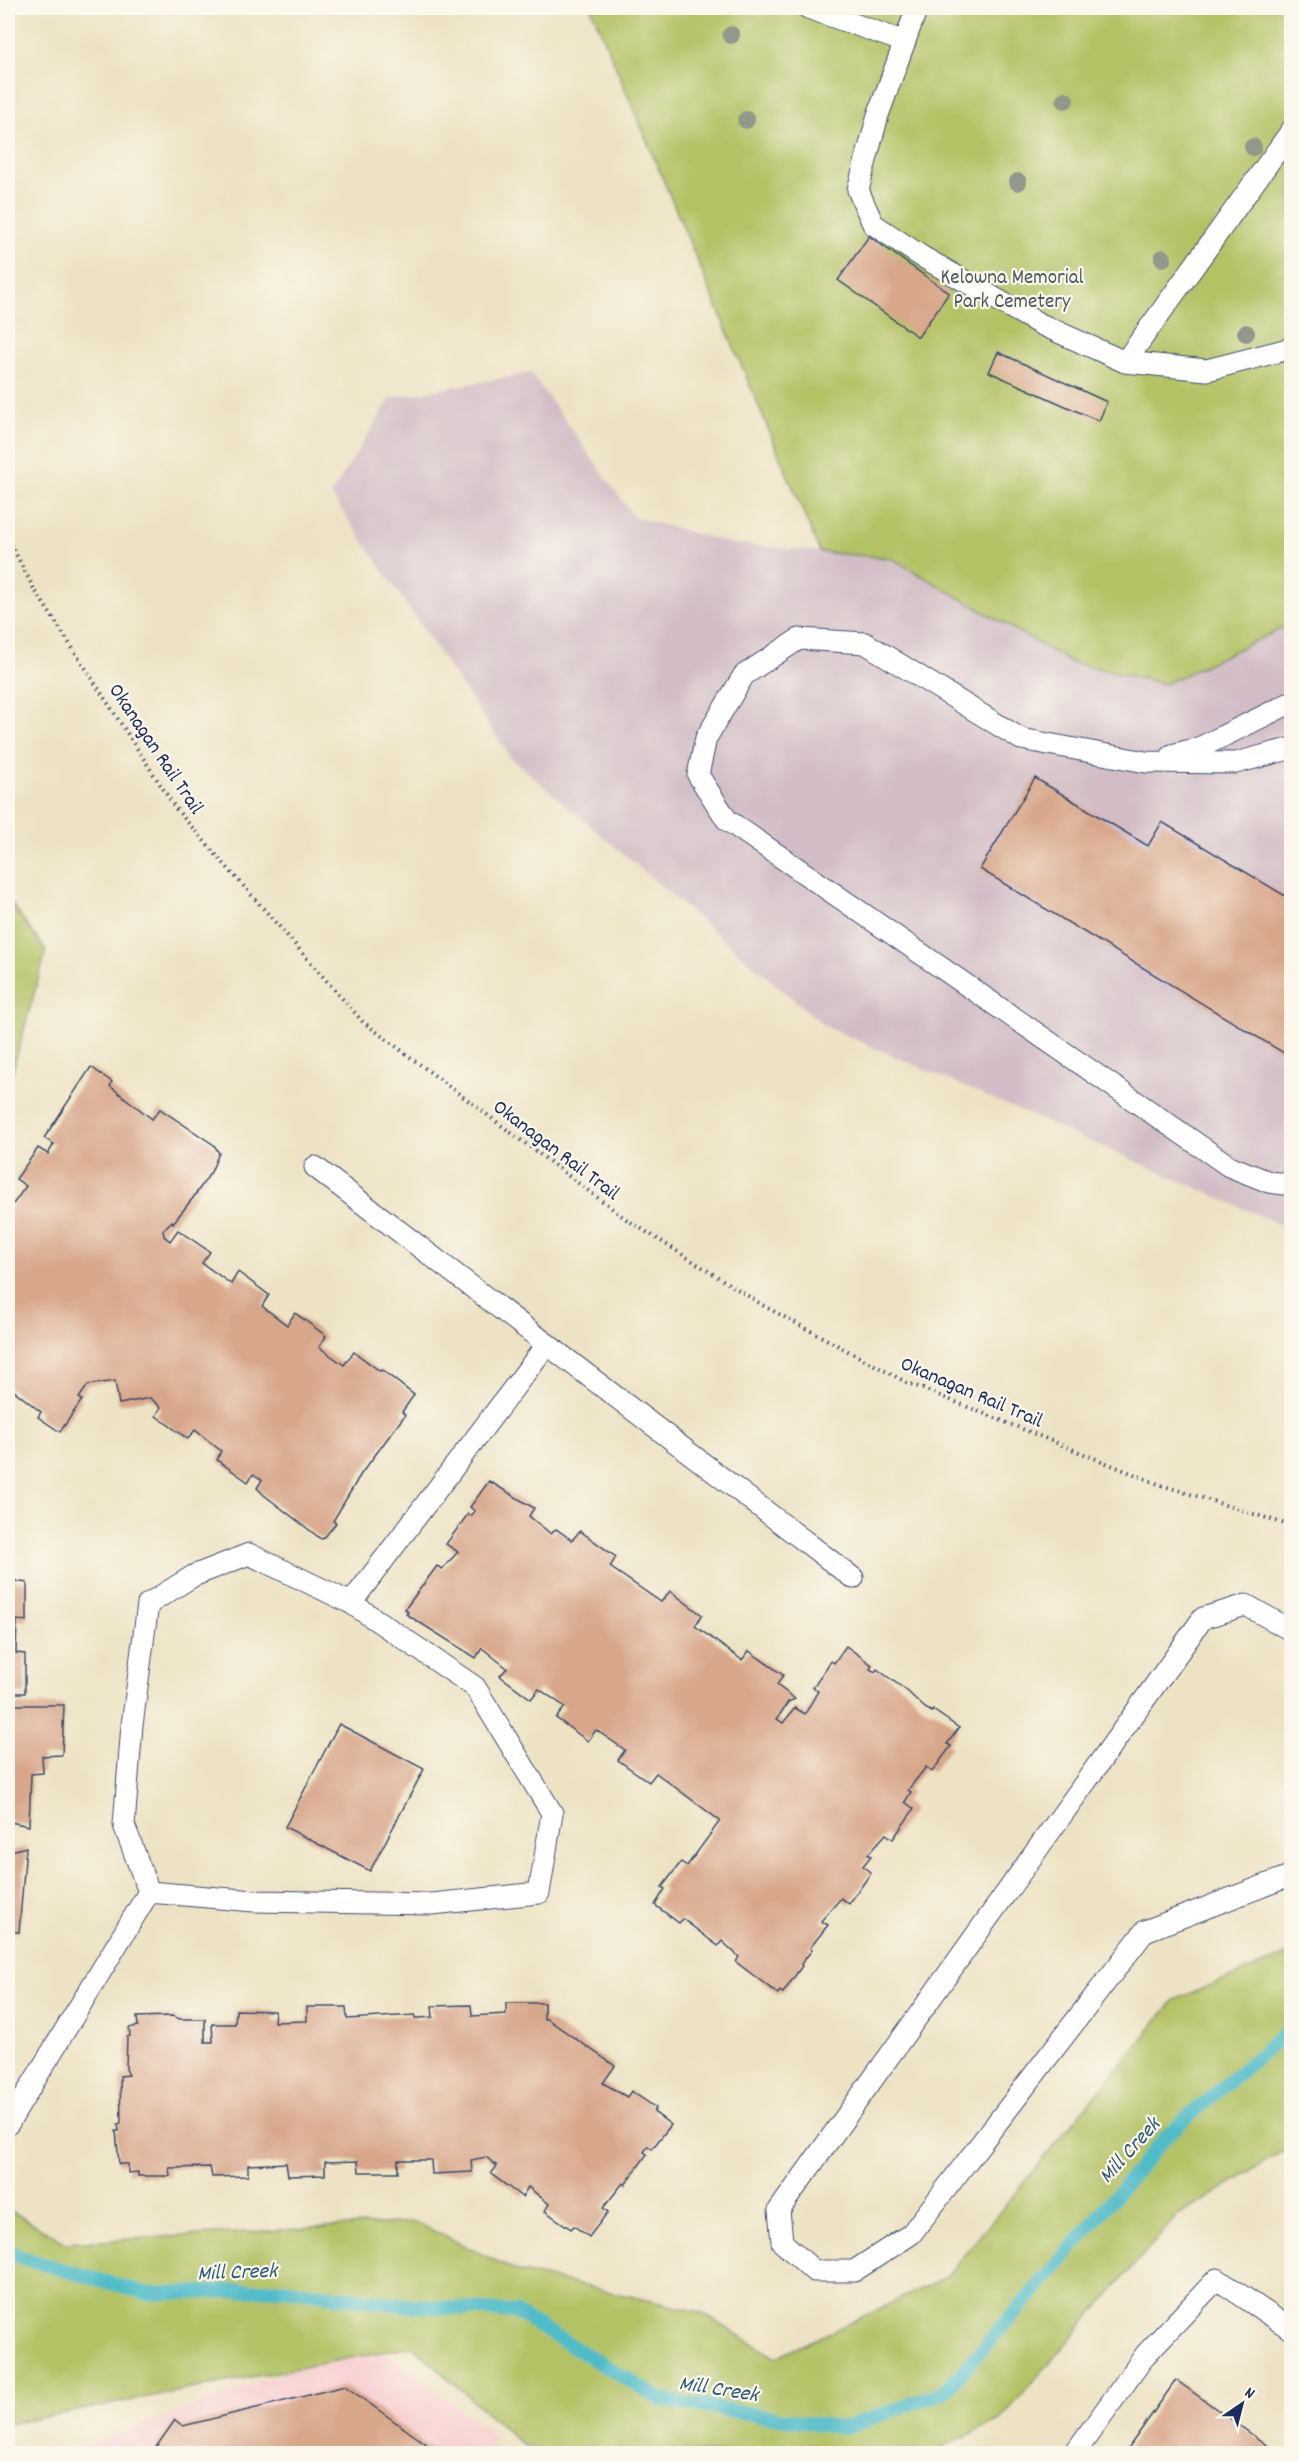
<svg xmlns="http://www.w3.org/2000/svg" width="1299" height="2461" font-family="Dekko,sans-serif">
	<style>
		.built { fill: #f7cfd1 }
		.industrial { fill: #d2bdc6 }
		.green { fill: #b3c265; stroke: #677862; stroke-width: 1.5 }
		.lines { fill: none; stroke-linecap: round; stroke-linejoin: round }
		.stream { stroke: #4fbcc9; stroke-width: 14 }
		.building { fill: #d8a689 }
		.lane-casing { stroke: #3a4a6d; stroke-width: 23 }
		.path { stroke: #3a4a6d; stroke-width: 4; stroke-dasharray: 1.5 4.5; stroke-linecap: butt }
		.lane { stroke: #fff; stroke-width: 21 }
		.tree { fill: #93988d }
		.labels { text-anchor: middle; stroke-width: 4.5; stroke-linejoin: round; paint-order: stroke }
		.park-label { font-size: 21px; fill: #495b60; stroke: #fbf7ec }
		.street-label { font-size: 21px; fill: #1b2f5e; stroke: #fbf7ec }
		.water-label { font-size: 22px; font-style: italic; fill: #2b597e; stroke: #fbf7ec }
	</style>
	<rect width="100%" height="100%" fill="#fbf7ec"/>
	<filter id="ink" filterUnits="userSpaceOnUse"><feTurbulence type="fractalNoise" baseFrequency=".0167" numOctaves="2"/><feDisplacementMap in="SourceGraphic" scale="12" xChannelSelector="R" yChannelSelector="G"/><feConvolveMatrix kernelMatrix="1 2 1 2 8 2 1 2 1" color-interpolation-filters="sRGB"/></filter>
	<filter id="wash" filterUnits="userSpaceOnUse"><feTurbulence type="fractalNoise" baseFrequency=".008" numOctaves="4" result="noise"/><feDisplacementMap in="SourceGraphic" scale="24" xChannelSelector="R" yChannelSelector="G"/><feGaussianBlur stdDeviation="1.35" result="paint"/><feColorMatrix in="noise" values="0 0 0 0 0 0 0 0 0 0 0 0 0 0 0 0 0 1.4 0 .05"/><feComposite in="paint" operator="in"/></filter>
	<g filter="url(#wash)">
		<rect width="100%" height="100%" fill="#ede2c3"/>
		<path class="built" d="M370,2341l126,95 -12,18h-421z"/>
		<path class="industrial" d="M531,373l103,144 100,27 156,14 180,104 95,22 126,-60v605l-466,-203 -314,-268 -180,-264 60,-96z"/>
		<g class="green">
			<path d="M591,8h700v616l-126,60 -95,-22 -179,-104 -71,-6z"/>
			<path d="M8,899l38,52 -38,135z"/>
			<path d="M1291,1953v193l-116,72 -175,202 -70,33h-385l-22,-8 -111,-99 -404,78v-215l58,34 349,-21 102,49 183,41 76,46 170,-81 228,-277z"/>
		</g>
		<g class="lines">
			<path class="stream" d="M8,2249l14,9 127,36 134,-5 119,16 113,7 147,88 182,28 100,-36 108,-121 115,-136 125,-108"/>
		</g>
		<g id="blocks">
			<g class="building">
				<path d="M869,236l80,57 -31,44 -80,-57z"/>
				<path d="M998,352l109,50 -8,19 -110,-49z"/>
				<path d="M1035,778l113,68 14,-24 130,78v158l-312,-189z"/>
				<path d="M91,1067l21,15 -2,4 42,33 8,-10 54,36 5,8 -8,19 -18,26 -20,25 -1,-2 -9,9 1,6 6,5 8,-11 32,22 -8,11 29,21 7,-12 31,23 -7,11 25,19 8,-12 31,23 -7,11 25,18 10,-13 26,19 2,-1 32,25 -12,17 3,3 -44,59 -28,47 3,2 -12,15 -3,1 -57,-44 -7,-7 5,-8 -9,-6 -5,8 -31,-22 4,-9 -26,-21 -7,9 -32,-23 5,-9 -11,-9 -31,6 -4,-23 -27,4 -9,13 3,2 -22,32 -22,-15 3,-5 -33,-26v-175l18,-25 -10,-7 22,-31 10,6 6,-10 -10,-6z"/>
				<path d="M489,1481l45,27 -5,8 22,18 5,-5 16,11 8,-9 36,26 -6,10 51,35 9,-11 32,24 -7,11 47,34 7,-9 34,24 -6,10 18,14 -7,3 -11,17 6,4 12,-15 10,6 13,-23 -5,-4 18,-26 3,2 12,-17 26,19 -2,4 5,3 2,-3 30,22 18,17 7,4 1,-2 26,18 -12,16 4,2 -19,26 -6,-5 -18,23 3,2 -6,10 9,7 -21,30 -7,-5 -18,20 3,2 -8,10 8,7 -22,31 -8,-6 -20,23 7,4 -18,23 2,2 -11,14 1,2 -19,27 -3,-2 -2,3 -42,-32 3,-5 -17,-16 -4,5 -35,-27 -4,4 -24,-18 10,-16 -3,-2 19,-25 6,4 33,-45 -64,-48 -7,9 -31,-22 7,-10 -29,-20 -8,11 -32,-23 9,-11 -26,-18 -8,10 -31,-23 7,-8 -25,-20 -6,10 -70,-44 2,-2 -3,-3 32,-43 5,3 16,-17 -12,-8 22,-30 3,2 4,-5 -5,-4z"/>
				<path d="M8,1558l7,23 12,2v38l-10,-1 -1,33 9,1v39h-14l1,12h52l-2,50 -20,1 1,17 -12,1 -2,52 -19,-4 -1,6z"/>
				<path d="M339,1724l85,45 -54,102 -85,-44z"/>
				<path d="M26,1847l-7,85h-11v-80z"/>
				<path d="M506,2003h38v16h3l68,47 -12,17 24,14 4,-6 25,17 -2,4 17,13 -19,24 -4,-3 -4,6 3,2 -22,31 -2,-2 -20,25 5,4 -19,25 -15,-11 -3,3 -26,-18 4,-7 -21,-17 -6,10 -31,-23 6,-8 -11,-9 -15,3 1,12 -40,2 -1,-14h-33v12h-39l-1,-11 -33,1v13l-37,1 -2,-13 -38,2v11l-36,1 -2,-10 -41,1 1,8h-32v-4l-10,1v-9h-9l-3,-33h3l-1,-7 3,-1 -1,-47 9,-1 -3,-6 1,-32 3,-1 -1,-8 9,-2 -1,-9 35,-1 8,3h25v23h8l-1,-18h23l1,-14 39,1 -1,11 33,-1v-14h39l1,12 68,-4v3h4l14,-1 -1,-11 39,-1 1,11 34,-2z"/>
				<path d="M1176,2380l103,74h-155z"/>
				<path d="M345,2386l95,68h-275l-9,-7 19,-27 8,6z"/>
			</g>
		</g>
	</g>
	<g filter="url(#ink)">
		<use href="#blocks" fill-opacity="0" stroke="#3a4a6d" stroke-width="1.5"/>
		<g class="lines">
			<g class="lane-casing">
				<g id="lane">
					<path d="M808,8l97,34"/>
					<path d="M917,8l-39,107 -20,75 15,34 48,32 117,67 87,39 82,8 85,-22"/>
					<path d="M1125,362l167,-232"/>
					<path d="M1292,748l-56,15 -90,-1 -125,-23 -156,-96 -66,-4 -55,36 -38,63 -8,37 29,45 502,346 40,16 23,3"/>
					<path d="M1172,755l27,-7 93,-46"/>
					<path d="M315,1167l538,411"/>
					<path d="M249,1554l102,49 124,84 77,126 -13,80 -107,11 -178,-3 -105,-9 -25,-67 8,-100 16,-121 45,-28z"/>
					<path d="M351,1603l196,-259"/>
					<path d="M1292,1631l-46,-26 -43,13 -424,592 3,32 32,29h40l57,-37 234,-303 147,-56"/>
					<path d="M8,2124l141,-232"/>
					<path d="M1074,2454l72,-100 71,-75 75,51"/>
				</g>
			</g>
			<path class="path" d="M8,539l25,48 143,222 186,212 264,198 138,87 142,76 252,102 134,42"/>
			<use href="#lane" class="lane"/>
		</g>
		<g class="tree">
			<circle cx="731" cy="35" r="9"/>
			<circle cx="1065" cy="100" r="9"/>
			<circle cx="746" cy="120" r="9"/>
			<circle cx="1253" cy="147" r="9"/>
			<circle cx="1018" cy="182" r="9"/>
			<circle cx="1163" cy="258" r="9"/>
			<circle cx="1246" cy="333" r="9"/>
		</g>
	</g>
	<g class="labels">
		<g class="park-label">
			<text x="1012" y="283">Kelowna Memorial<tspan x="1012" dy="24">Park Cemetery</tspan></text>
		</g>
		<g class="street-label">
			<text transform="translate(157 748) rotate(56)" y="7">Okanagan Rail Trail</text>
			<text transform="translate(557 1149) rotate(37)" y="7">Okanagan Rail Trail</text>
			<text transform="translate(972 1391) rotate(23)" y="7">Okanagan Rail Trail</text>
		</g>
		<g class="water-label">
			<text transform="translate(1128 2149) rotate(-48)" y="8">Mill Creek</text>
			<text transform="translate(237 2270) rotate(-2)" y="8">Mill Creek</text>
			<text transform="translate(719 2387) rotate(9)" y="8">Mill Creek</text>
		</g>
	</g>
	<rect width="1299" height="2461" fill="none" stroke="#fbf7ec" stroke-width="30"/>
	<g transform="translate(1242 2404) rotate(35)" stroke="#fbf7ec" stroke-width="4.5" paint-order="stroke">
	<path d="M0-4.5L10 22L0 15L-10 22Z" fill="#1b2f5e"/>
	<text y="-9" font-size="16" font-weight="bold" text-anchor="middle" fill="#1b2f5e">N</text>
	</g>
</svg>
